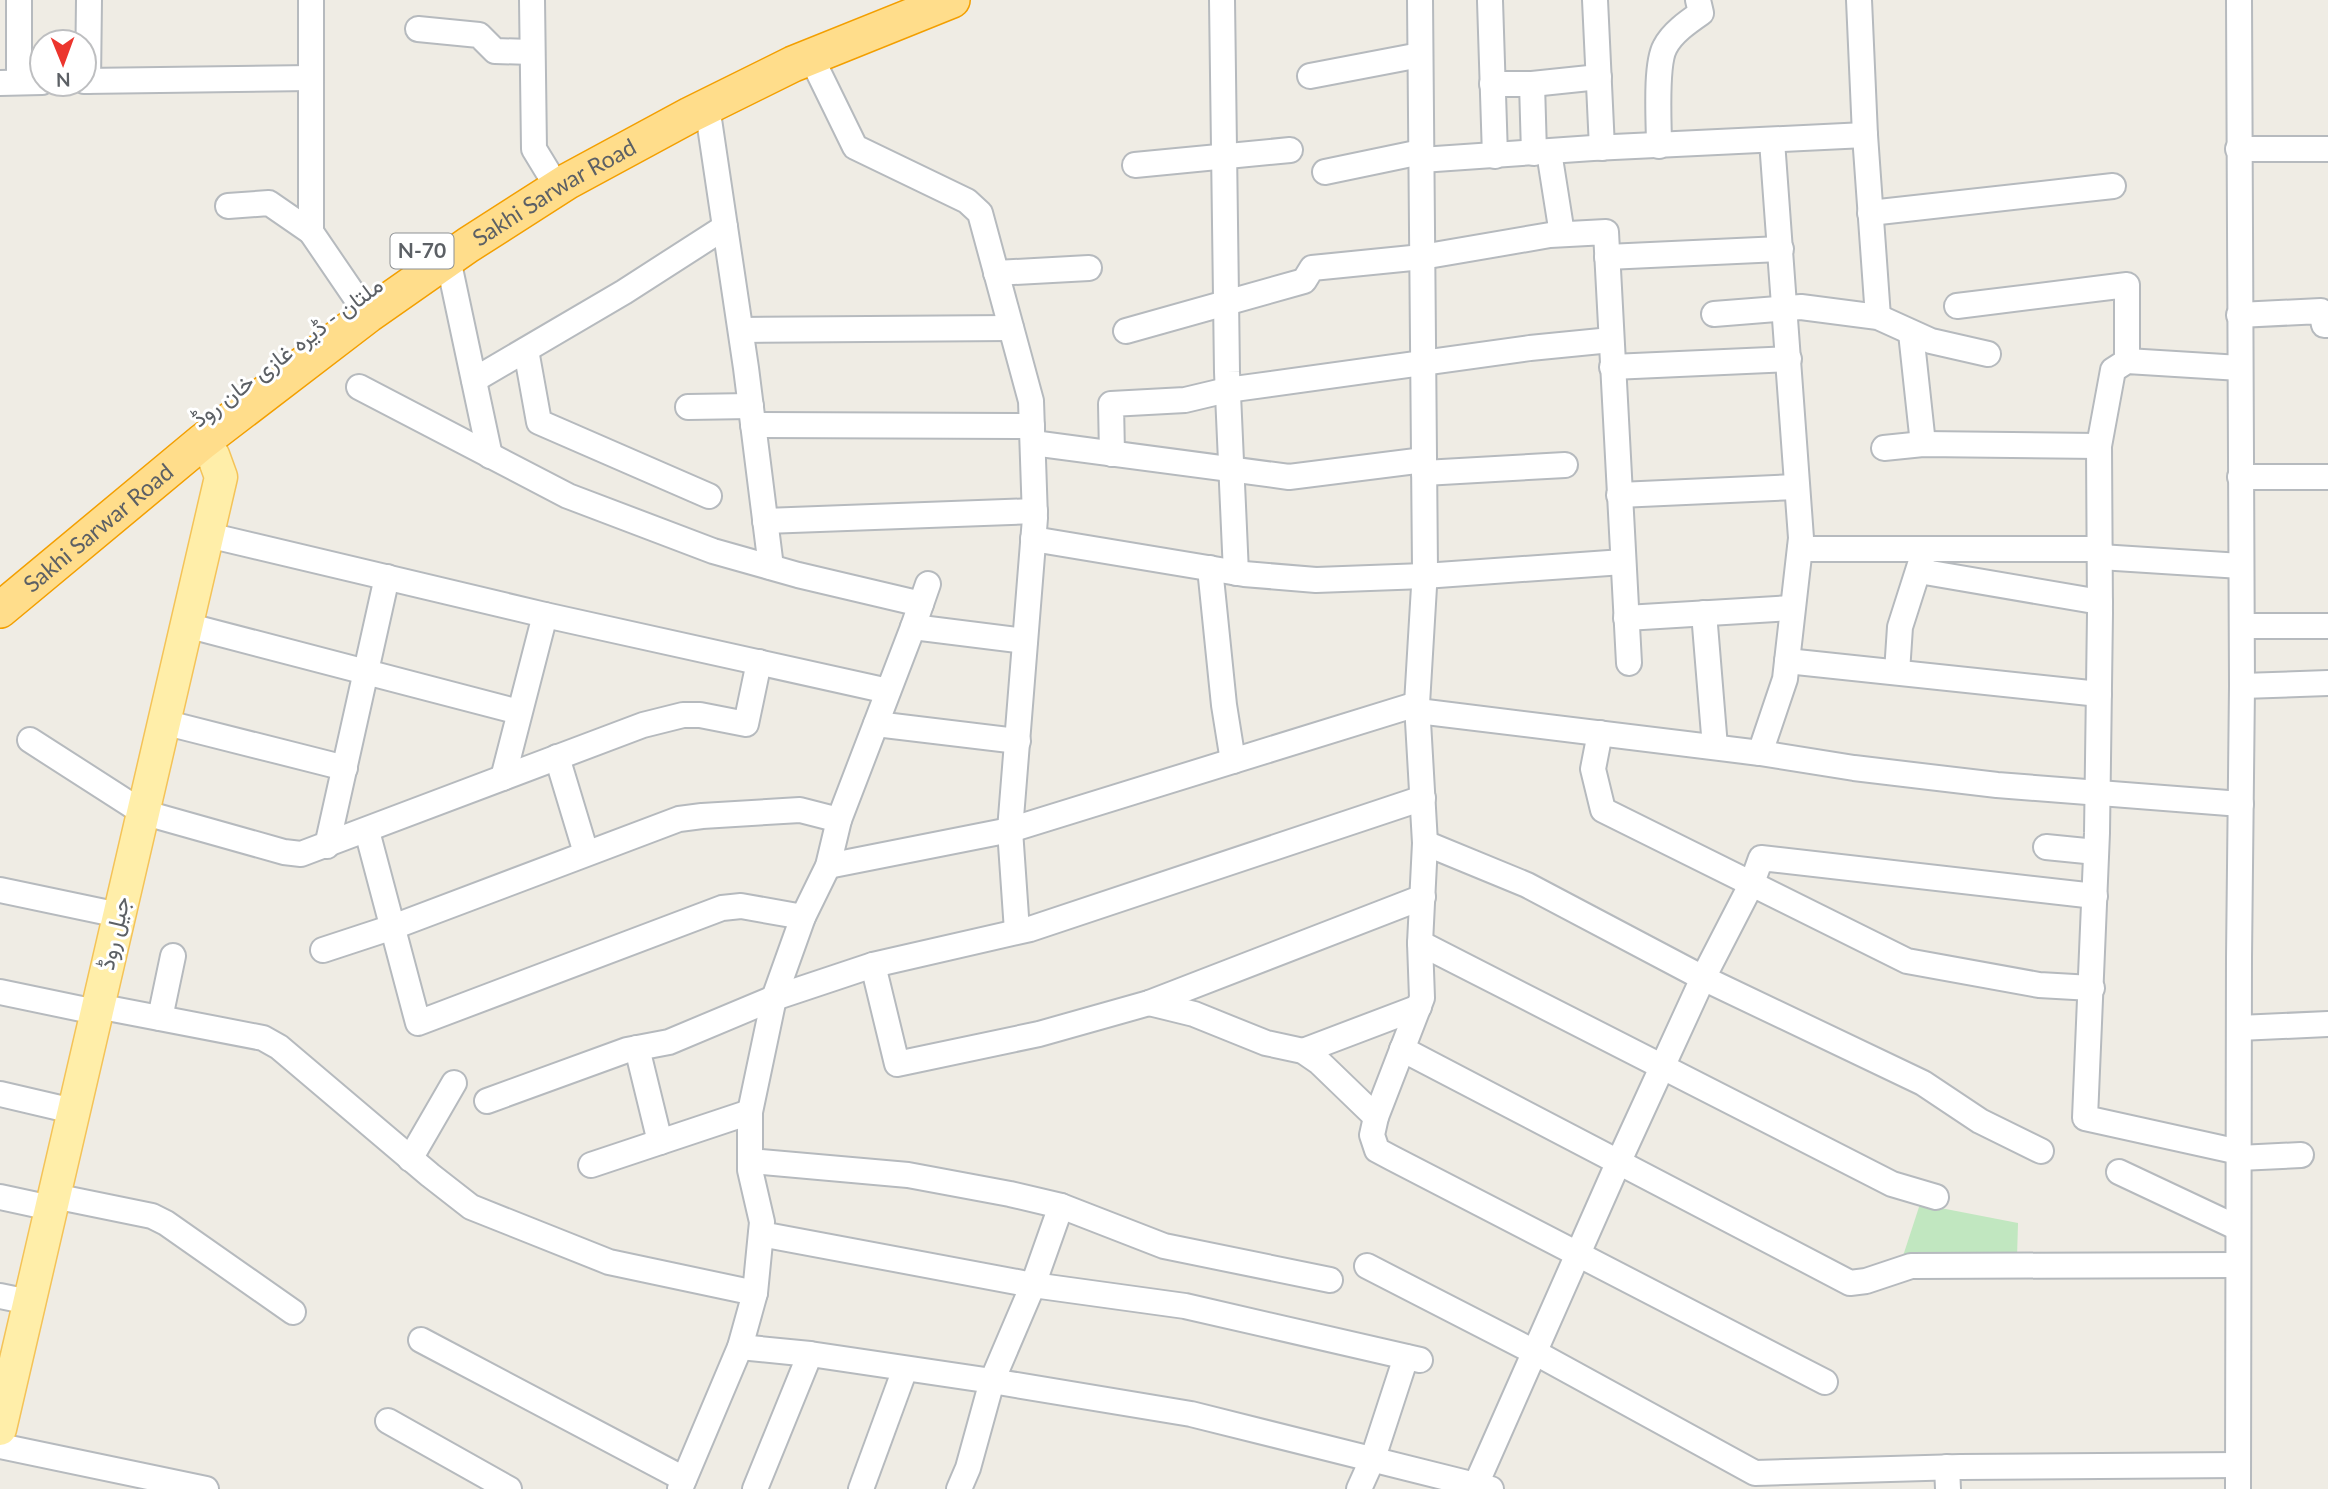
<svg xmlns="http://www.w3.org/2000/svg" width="2328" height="1489" font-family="Lato,Vazirmatn,sans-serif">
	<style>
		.green { fill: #c1e7c0 }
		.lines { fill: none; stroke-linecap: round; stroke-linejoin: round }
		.minor-casing { stroke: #b6babe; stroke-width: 28 }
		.major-casing { stroke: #f4c358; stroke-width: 35 }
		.highway-casing { stroke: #f39f00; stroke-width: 38 }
		.minor { stroke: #fff; stroke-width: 24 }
		.major { stroke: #ffeea9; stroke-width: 32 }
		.highway { stroke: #ffdd8b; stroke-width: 35 }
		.labels { text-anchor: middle; stroke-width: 6; stroke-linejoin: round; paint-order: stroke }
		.shield { fill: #fff; stroke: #8d9093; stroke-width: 2 }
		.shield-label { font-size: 21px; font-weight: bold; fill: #5c6065 }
		.street-label { font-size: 23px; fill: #5c6065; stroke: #fff }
	</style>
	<rect width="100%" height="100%" fill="#efece4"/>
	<path class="green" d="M1920,1204l98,19 -1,35 -115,1z"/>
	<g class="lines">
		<g class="minor-casing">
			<g id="minor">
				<path d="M19,0v82"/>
				<path d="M311,0v232"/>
				<path d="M532,0l2,149 14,23"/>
				<path d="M1222,0l5,372 9,201"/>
				<path d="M1420,0l5,570 -8,134 8,139 -5,100 2,55 -46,119 -4,18 5,15 15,8 433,224"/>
				<path d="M1595,0l7,148"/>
				<path d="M1859,0l6,135 13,182"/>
				<path d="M1490,1l5,155"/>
				<path d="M418,29l61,6 16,16 37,1"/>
				<path d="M811,57l44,90 112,54 13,12 51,188 4,117 -25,312 7,101"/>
				<path d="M1310,76l110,-21"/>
				<path d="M84,81l227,-3"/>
				<path d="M88,81l1,-81"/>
				<path d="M0,83l42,-1"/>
				<path d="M1492,84h40l67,-7"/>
				<path d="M1532,84l2,69"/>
				<path d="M707,106l39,262 25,199"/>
				<path d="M1659,146c0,-23 -4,-81 6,-99 7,-14 23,-25 36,-34l-3,-13"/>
				<path d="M2238,149h90"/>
				<path d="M1549,152l13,82"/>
				<path d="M1421,160l172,-12 272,-13"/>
				<path d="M1135,165l155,-15"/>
				<path d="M1325,172l96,-20"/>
				<path d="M228,206l41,-3 42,29 45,66"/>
				<path d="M1870,213l243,-27"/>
				<path d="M1607,257l174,-8"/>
				<path d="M448,259l42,197"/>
				<path d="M996,273l93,-5"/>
				<path d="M1957,306l170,-21v76"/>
				<path d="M1714,314l87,-7 77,10 53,24 57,13"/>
				<path d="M2239,315l82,-4 3,14h4"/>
				<path d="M741,330l270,-2"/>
				<path d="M1126,331l178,-50 8,-13 110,-11 128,-22 56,-3 23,431"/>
				<path d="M1911,333l12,111"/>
				<path d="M526,350l13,72 170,74"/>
				<path d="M1612,367l177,-8"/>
				<path d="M474,380l150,-88 101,-65"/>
				<path d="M359,387l209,109 145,55 85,24 123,29"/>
				<path d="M688,407l63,-1"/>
				<path d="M753,425l279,1"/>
				<path d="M1033,443l256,34 135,-17"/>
				<path d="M1884,448l39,-4 176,2"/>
				<path d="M1112,454l-1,-50 74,-4 42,-10 303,-42 81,-8"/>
				<path d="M1424,473l141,-8"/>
				<path d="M2240,477h88"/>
				<path d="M1619,495l178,-8"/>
				<path d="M765,521l270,-10"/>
				<path d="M208,535l337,80 343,76"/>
				<path d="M1033,539l211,35 72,6 108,-4 199,-14"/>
				<path d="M1800,549h300"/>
				<path d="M2100,557l141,9"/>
				<path d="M1210,568l14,137 9,56"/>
				<path d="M1919,571l181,31"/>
				<path d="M1704,613l11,134"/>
				<path d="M1626,618l166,-10"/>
				<path d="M186,625l333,87"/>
				<path d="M2242,626h86"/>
				<path d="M913,627l112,14"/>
				<path d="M1787,661l312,33"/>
				<path d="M1897,672l3,-45 23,-72"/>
				<path d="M2242,686l86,-3"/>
				<path d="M1418,711l342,42 94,15 143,17 244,19"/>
				<path d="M163,722l182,46"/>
				<path d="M876,724l142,17"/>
				<path d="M1600,733l-7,36 10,41 304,151 132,24 53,3"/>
				<path d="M30,740l112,72 142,40 17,2 342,-129 40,-10h17l46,9 13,-62"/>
				<path d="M1760,753l25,-74 16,-141 -29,-397"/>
				<path d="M557,757l29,96"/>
				<path d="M503,778l42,-163"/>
				<path d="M367,831l51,192 304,-115 19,-2 62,11"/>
				<path d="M1425,843l102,42 176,93 220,105 57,38 61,30"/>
				<path d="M327,846l60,-269"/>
				<path d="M2046,847l50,5"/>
				<path d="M828,866l182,-36 407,-126"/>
				<path d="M0,890l119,25"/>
				<path d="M1420,943l472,241 44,13"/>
				<path d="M323,950l70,-23 286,-108 23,-3 98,-6 39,10"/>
				<path d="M873,965l24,99 142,-30 110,-31 274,-106"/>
				<path d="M0,992l96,20"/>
				<path d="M1149,1003l45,11 72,29 37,8 16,11 57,55"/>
				<path d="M97,1006l166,32 16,9 151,128 41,32 138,55 146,31"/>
				<path d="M160,1018l13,-62"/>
				<path d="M2239,1028l89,-4"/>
				<path d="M637,1048l23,94"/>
				<path d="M1402,1049l448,234 16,-2 45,-15 327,-1"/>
				<path d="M1303,1051l116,-44"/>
				<path d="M0,1094l73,17"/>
				<path d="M487,1101l140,-51 42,-8 105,-44 99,-33 157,-36 393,-131"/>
				<path d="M2239,1152l-154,-34 12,-285 3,-220 -1,-167 14,-76 14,-9 113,7"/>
				<path d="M2239,1158l62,-3"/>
				<path d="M410,1159l44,-76"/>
				<path d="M750,1161l158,14 102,19 51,12 103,40 166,34"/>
				<path d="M591,1165l159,-53"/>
				<path d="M2119,1172l119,56"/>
				<path d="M54,1196l98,20 14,7 127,89"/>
				<path d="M0,1197l51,11"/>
				<path d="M761,1234l272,51 152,21 235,54"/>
				<path d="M1367,1266l169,87 219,120 205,-6 278,-2"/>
				<path d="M0,1296l29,6"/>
				<path d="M421,1340l263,139"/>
				<path d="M740,1347l70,7 182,27 199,33 300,75"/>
				<path d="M388,1421l121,68"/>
				<path d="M0,1446l206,43"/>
				<path d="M1947,1467l1,22"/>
				<path d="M680,1489l60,-142 15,-54 7,-71 -12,-52v-58l24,-114 29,-81 25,-51 11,-46 74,-193 15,-43"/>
				<path d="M755,1489l55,-135"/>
				<path d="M861,1489l44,-120"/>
				<path d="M959,1489l9,-21 24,-87 41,-96 28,-79"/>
				<path d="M1359,1489l14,-31 33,-101"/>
				<path d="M1474,1489l145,-328 84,-183 49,-95 9,-25 334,38"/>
				<path d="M2238,1489l1,-532 3,-271 -3,-686"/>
			</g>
		</g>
		<g class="major-casing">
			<path id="major" d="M0,1429l221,-952 -8,-22 -11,-13"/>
		</g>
		<g class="highway-casing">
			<g id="highway">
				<path id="s1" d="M0,610l202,-168 166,-127 100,-70 100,-64 122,-66 103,-51 159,-64"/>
			</g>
		</g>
		<use href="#minor" class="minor"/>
		<use href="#major" class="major"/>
		<use href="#highway" class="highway"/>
	</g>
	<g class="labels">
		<rect class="shield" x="390.5" y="233.5" width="63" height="35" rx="5"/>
		<g class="shield-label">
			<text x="422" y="258">N-70</text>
		</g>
		<g class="street-label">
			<text dy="8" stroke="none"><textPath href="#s1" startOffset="695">Sakhi Sarwar Road</textPath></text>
			<text transform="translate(287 352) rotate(-37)" y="8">ملتان - ڈیرہ غازی خان روڈ</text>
			<text dy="8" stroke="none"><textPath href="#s1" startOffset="128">Sakhi Sarwar Road</textPath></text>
			<text transform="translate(114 933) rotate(-77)" y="8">جیل روڈ</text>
		</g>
	</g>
	<g transform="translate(63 63) rotate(179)"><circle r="33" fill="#ffffff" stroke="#bebfc1" stroke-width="2"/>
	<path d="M0-5L12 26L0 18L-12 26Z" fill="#ec352d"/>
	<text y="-10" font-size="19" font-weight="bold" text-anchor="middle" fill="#5c6065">N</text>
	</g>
</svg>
